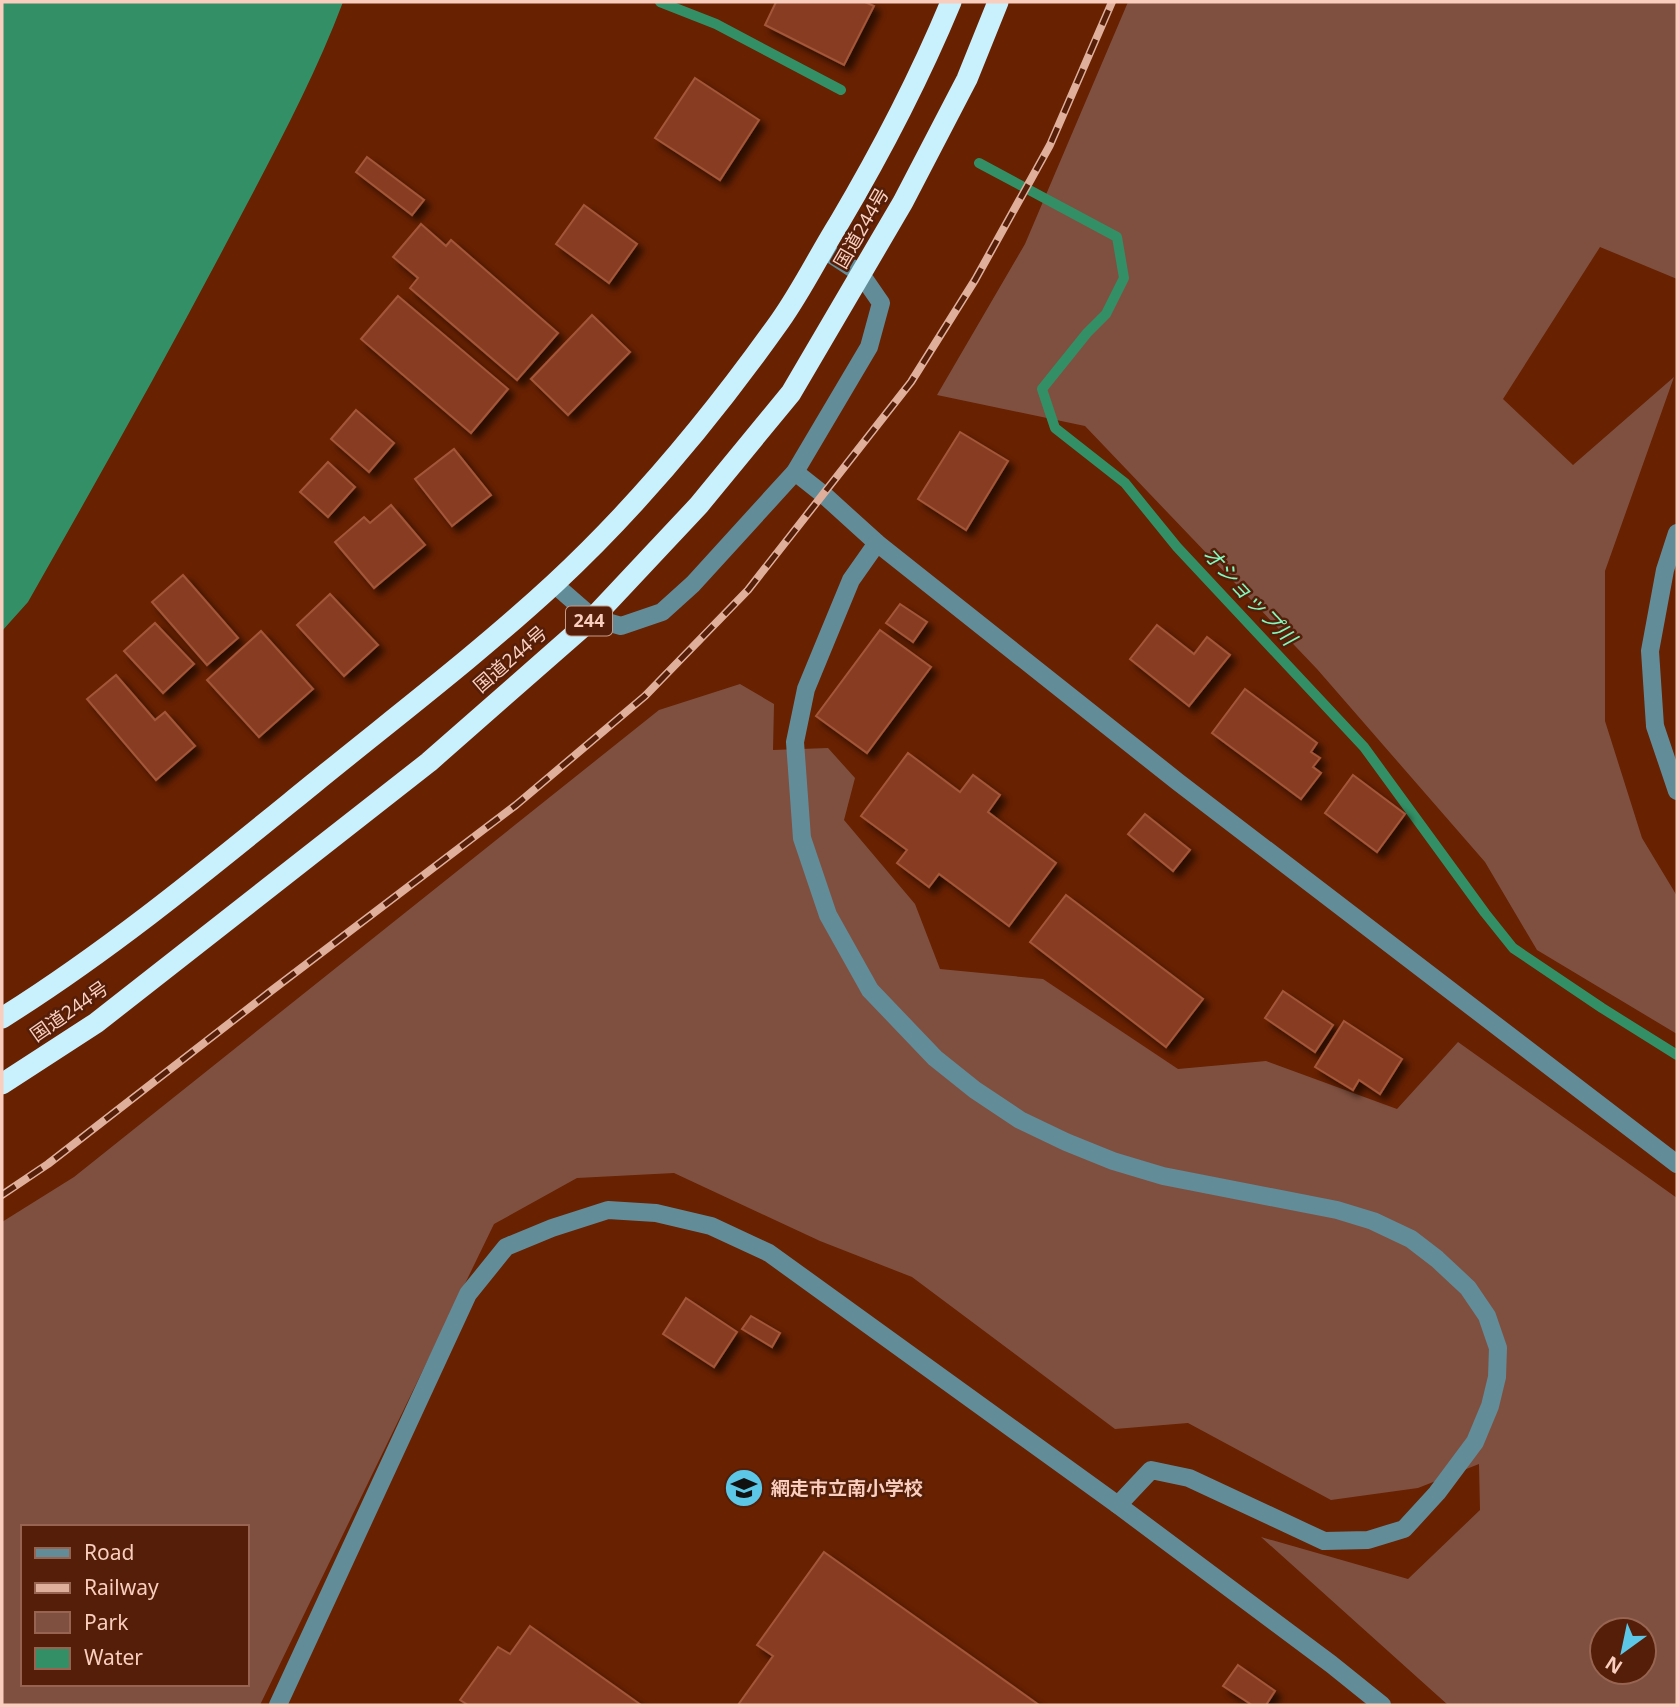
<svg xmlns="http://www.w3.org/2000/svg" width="1679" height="1707" font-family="'Noto Sans','Noto Sans JP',sans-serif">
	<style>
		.green { fill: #7f5040; fill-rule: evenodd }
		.water { fill: #339066 }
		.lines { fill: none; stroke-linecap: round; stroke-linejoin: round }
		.stream { stroke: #339066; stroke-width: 10 }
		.building { fill: #883e22; stroke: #a4573b; stroke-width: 2; filter: url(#shadow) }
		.minor { stroke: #638c99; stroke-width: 18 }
		.highway { stroke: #c9f0fd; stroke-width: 21 }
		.rail-casing { stroke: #e0af9c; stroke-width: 8 }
		.rail { stroke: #541e08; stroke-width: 5; stroke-dasharray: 16; stroke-linecap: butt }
		.labels { text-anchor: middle; stroke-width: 5; stroke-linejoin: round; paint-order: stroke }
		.shield { fill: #541e08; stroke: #c89987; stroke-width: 2 }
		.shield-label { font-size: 18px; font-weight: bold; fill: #facebe }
		.street-label { font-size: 19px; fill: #facebe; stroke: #541e08 }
		.poi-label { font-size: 19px; font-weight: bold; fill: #facebe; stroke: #541e08; text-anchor: start }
		.water-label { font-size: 21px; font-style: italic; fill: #80fabf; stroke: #541e08 }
	</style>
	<defs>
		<filter id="shadow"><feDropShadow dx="6" dy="6" stdDeviation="3.5" flood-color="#0009"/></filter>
	</defs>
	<rect width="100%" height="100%" fill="#682101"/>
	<g class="green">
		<path d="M1128,2h549v277l-77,-32 -97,152 70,66 101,-88 -69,194v150l37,117 35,58v138l-140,-84 -52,-88 -168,-193 -232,-243 -148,-31 88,-151z"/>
		<path d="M740,684l34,20 -1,46 55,-2 27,30 -11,42 71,84 25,65 103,10 135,90 88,-8 131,48 61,-67 219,156v507h-229l-187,-168 147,42 72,-69 -1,-46 -61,24 -87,12 -143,-77 -73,6 -203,-152 -92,-36 -146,-68 -97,5 -83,46 -234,481h-258v-483l72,-45 585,-467zM23,1527h224v157h-224zM1602,1630h42v42h-42z"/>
	</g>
	<path class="water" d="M2,2h341c-31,82 -74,160 -115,238 -64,122 -132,242 -200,362l-26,29z"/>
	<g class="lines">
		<g class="stream">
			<path d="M660,2l56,22 125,66"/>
			<path d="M979,163l138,74 7,41 -18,36 -19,19 -45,56 13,39 70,55 52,64 187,200 121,166 28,35 89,60 75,47"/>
		</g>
	</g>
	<g class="building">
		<path d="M776,2h89l9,4 -30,59 -79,-40z"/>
		<path d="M695,78l64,42 -39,60 -65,-42z"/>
		<path d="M367,157l57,43 -12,15 -56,-43z"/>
		<path d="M584,205l53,39 -28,39 -53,-39z"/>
		<path d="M421,224l25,22 5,-6 107,93 -41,47 -107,-92 8,-10 -25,-21z"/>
		<path d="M398,296l110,93 -37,44 -110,-94z"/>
		<path d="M592,315l38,37 -62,63 -37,-36z"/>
		<path d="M356,410l38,33 -25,29 -38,-33z"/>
		<path d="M960,432l48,29 -42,69 -48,-31z"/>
		<path d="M454,449l37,46 -39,31 -37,-47z"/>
		<path d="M328,462l27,25 -27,30 -28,-25z"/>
		<path d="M391,505l34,40 -51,43 -39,-46 29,-25 6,6z"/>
		<path d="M183,575l55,63 -31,27 -55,-63z"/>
		<path d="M330,594l48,51 -34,31 -47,-51z"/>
		<path d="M900,604l27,18 -14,20 -27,-19z"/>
		<path d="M155,623l39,41 -31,29 -39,-42z"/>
		<path d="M1157,625l37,29 13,-17 23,18 -41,51 -59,-47z"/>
		<path d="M880,630l51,37 -64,86 -51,-37z"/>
		<path d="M261,631l52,58 -54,48 -52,-57z"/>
		<path d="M116,675l39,45 10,-8 30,34 -39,34 -69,-81z"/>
		<path d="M1245,689l72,54 -6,9 9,6 -7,9 8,6 -20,26 -89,-66z"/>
		<path d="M908,753l52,39 13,-17 27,20 -12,17 68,51 -47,63 -70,-52 -10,13 -32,-24 10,-13 -46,-34z"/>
		<path d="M1353,775l52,39 -28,38 -52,-39z"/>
		<path d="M1145,814l45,36 -17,21 -45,-37z"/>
		<path d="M1066,895l137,104 -37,48 -136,-105z"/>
		<path d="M1283,991l50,34 -18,27 -50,-34z"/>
		<path d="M1344,1021l58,38 -22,35 -21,-14 -6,10 -38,-23z"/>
		<path d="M686,1298l51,34 -23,35 -51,-33z"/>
		<path d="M751,1316l29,17 -8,14 -30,-18z"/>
		<path d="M824,1552l215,153h-301l35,-49 -16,-11z"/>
		<path d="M530,1626l111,79h-173l-8,-5 38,-53 12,7z"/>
		<path d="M1238,1665l37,26 -9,14h-14l-29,-19z"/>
	</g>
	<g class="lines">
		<g class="minor">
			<path d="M795,472l29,23 53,48 301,239 499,382"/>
			<path d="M1677,533l-12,37 -15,81 5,75 22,65"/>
			<path d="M877,543l-26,37 -24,58 -21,51 -11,53 7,96 26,77 42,75 65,68 40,32 45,30 46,22 47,19 50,15 174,34 36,11 38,18 26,20 31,29 19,28 11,32 -1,29 -7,29 -15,36 -38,51 -33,36 -36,11 -44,1 -135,-63 -38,-8 -33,35"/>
			<path d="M554,584l39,34 28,8 41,-14 31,-28 102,-112 74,-125 12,-44 -20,-29 -38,-25"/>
			<path d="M278,1705l190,-411 38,-47 46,-19 56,-18 48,3 55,13 58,27 349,252 213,159 51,41"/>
		</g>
		<g class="highway">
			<path d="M2,1018c110,-69 210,-152 311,-234 81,-66 164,-129 241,-200 84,-78 160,-170 226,-263 22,-31 39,-66 59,-98 42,-71 80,-144 112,-221"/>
			<path d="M2,1084l94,-61 333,-261 164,-144 106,-113 92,-112 112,-191 64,-123 31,-77"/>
		</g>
		<g class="rail-casing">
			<path id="rail" d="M2,1195l46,-31 223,-173 245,-186 129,-109 103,-106 163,-208 64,-102 75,-135 62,-143"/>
		</g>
		<use href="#rail" class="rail"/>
	</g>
	<defs>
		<g id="school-disc" transform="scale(2.0125)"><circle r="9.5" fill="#5cc7e7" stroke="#541e08"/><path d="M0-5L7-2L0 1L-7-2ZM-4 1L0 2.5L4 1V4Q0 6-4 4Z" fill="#111"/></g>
	</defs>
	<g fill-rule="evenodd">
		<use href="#school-disc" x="744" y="1488"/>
	</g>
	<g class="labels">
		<rect class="shield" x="566" y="606.5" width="46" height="29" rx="5"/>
		<g class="shield-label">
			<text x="589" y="627">244</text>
		</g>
		<g class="street-label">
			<text transform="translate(861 228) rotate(-60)" y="7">国道244号</text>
			<text transform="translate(510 659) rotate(-41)" y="7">国道244号</text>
			<text transform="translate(69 1011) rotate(-35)" y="7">国道244号</text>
		</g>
		<g class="poi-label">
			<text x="771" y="1495">網走市立南小学校</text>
		</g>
		<g class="water-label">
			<text transform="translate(1249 596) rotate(47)" y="7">オショップ川</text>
		</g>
	</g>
	<rect width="1679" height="1707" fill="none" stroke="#facebe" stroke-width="7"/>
	<rect x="21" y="1525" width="228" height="161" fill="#541e08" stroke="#966451" stroke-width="2"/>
	<rect x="35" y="1548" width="35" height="10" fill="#638c99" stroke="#966451" stroke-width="2"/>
	<text x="84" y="1560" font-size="21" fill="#facebe">Road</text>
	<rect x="35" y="1583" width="35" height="10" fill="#e0af9c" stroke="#966451" stroke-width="2"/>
	<text x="84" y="1595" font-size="21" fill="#facebe">Railway</text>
	<rect x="35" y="1612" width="35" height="21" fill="#7f5040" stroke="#966451" stroke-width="2"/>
	<text x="84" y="1630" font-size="21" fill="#facebe">Park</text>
	<rect x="35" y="1648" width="35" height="21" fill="#339066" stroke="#966451" stroke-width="2"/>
	<text x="84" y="1665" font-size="21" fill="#facebe">Water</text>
	<g transform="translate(1623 1651) rotate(213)"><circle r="33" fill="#541e08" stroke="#966451" stroke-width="2"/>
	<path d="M0-5L12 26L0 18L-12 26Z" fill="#5cc7e7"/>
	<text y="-10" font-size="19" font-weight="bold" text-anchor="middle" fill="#facebe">N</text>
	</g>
</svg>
